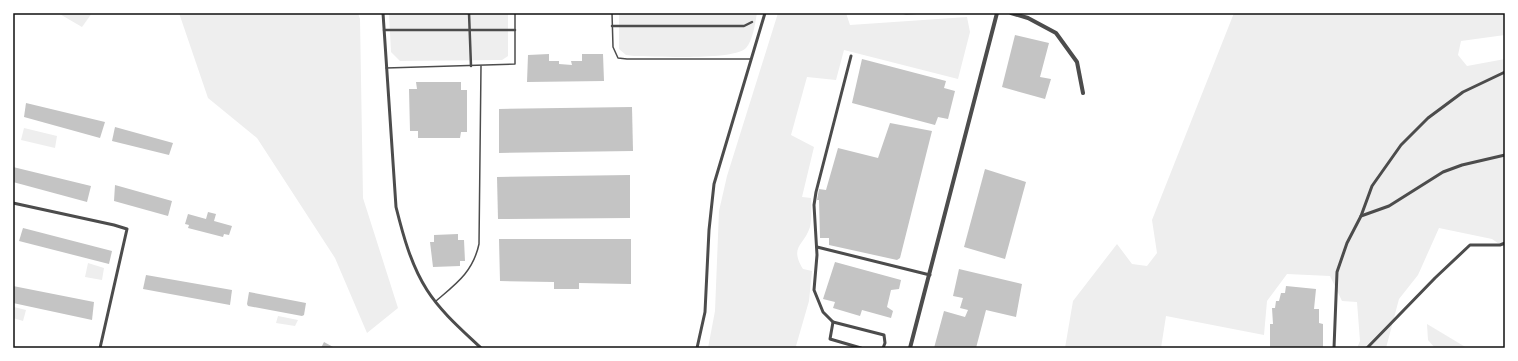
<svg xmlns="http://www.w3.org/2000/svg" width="1518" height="361" font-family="'Roboto Condensed',sans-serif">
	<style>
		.green { fill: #eee }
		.building { fill: #c4c4c4 }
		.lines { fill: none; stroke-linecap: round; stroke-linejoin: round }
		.service { stroke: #4c4c4c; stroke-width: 1.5 }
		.pedestrian { stroke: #4c4c4c; stroke-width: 2.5 }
		.minor { stroke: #4c4c4c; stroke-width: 3 }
		.tertiary { stroke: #4c4c4c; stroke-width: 4 }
		.neatline { fill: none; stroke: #111; stroke-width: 1.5 }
	</style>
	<rect width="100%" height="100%" fill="#fff"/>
	<g class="green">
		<path d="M58,13h34l-10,14z"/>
		<path d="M179,13h179l2,6 3,179 35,110 -31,25 -32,-75 -78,-120 -49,-40z"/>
		<path d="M389,13h119v43l-6,4 -102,1 -9,-9z"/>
		<path d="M619,13h138c-2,11 -4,27 -11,35 -12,13 -92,8 -112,8l-8,-1 -7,-6z"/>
		<path d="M778,13h68l4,12 117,-8 3,15 -12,47 -114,-29 -8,30 -29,-3 -16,58 23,12 -12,50 9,1c0,9 1,20 -1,29 -6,19 -21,19 -7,42l9,2 -3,30 -13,45 3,2h-91l7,-37 4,-100 8,-35z"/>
		<path d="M1234,13h271v22l-44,6 -3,14 9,11 38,-7v189l-13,-9 -53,-11 -21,47 -19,24 -13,49h-29l3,-7 -3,-39 -15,-1 -12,-25 -43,-2 -20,27 -3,34 -98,-19 -5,32h-96l8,-47 44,-57 15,20 15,2 10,-13 -5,-33z"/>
		<path d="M24,128l33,8 -2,12 -34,-8z"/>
		<path d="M88,263l16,5 -2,12 -17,-3z"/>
		<path d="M14,307l12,3 -3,11 -10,-3z"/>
		<path d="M278,316l20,4 -3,6 -19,-3z"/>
		<path d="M1427,324l40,24h-32l-7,-8z"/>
	</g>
	<g class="building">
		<path d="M900,13h17v1l-11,1z"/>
		<path d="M1015,35l34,8 -9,34 11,2 -6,20 -43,-12z"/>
		<path d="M549,54v7h10v3l13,1 -1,-4h11v-7h21l1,27 -77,1 1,-27z"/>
		<path d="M862,59l84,22 -2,7 11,3 -7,28 -10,-2 -3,8 -83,-22z"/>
		<path d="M416,82h45v8h6v42h-6l-1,6h-42v-7h-8l-1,-42h8z"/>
		<path d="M26,103l79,19 -5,16 -76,-21z"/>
		<path d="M632,107l1,44 -134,2v-44z"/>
		<path d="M890,123l42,8 -32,127 -3,2 -68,-15v-7h-9l-1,-38h-2l2,-11 7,1 12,-42 40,10z"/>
		<path d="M115,127l58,16 -4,12 -57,-14z"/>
		<path d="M13,167l78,19 -4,16 -74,-20z"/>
		<path d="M985,169l41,13 -21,77 -41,-12z"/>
		<path d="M630,175v43l-132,1 -1,-42z"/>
		<path d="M115,185l57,16 -4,15 -54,-15z"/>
		<path d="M208,212l8,2 -2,7 18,5 -3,9 -5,-1 -1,3 -35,-9 1,-3 -4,-1 3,-10 18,5z"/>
		<path d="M23,228l89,23 -3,13 -90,-23z"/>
		<path d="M458,234v6h6l1,21h-5v5l-27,1 -3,-25h4v-7z"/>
		<path d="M499,239h132v45l-52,-1v6h-25v-7l-54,-1z"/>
		<path d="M835,262l66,18 -2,9 -8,1 -4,17 6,4 -2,7 -29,-8 -2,6 -27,-8 2,-6 -12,-3z"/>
		<path d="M959,269l63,15 -6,33 -30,-7 -10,38h-42l10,-37 21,6 3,-7 -8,-2 3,-10 -10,-2z"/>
		<path d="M146,275l86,15 -2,15 -87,-16z"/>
		<path d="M13,286l81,16 -2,18 -79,-17z"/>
		<path d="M1286,286l30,3 -2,20h5v14l4,1v24h-53v-24h3l-1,-16h3l1,-7h3l2,-8h4z"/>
		<path d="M249,292l57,11 -2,12 -2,1 -54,-10 -1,-2z"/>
		<path d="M324,342l11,6h-14z"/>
	</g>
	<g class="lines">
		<g class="service">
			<path d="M612,13l1,34 5,11 9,1h123"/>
			<path d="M386,68l129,-4v-51"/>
			<path d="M436,301c20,-17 37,-29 43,-57l2,-178"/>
		</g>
		<g class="pedestrian">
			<path d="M469,13l2,53"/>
			<path d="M612,26h132l8,-4"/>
			<path d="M384,30h131"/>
		</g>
		<g class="minor">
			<path d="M383,13l13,194c7,28 15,58 31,83 14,22 35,40 54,58"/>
			<path d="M851,56l-35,136 -2,13 3,50 -3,35 9,22 10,10 51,13 1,8 -2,5"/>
			<path d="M13,203l101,22 13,4 -27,119"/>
			<path d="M1361,216l11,-30 29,-41 27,-27 35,-26 42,-20"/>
			<path d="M817,247l113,28"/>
			<path d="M833,322l-3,17 31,9"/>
			<path d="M697,348l8,-36 4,-82 5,-46 51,-171"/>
			<path d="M1334,348l3,-76 10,-29 14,-27 28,-10 54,-34 19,-7 43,-10"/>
			<path d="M1367,348l68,-70 35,-33h30l5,-2"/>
		</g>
		<g class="tertiary">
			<path d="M1011,13l17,5 28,15 21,29 6,31"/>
			<path d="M910,348l87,-335"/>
		</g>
	</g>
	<rect width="1518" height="361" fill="none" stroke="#ffffff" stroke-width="28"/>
	<rect x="14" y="14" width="1490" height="333" class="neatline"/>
</svg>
